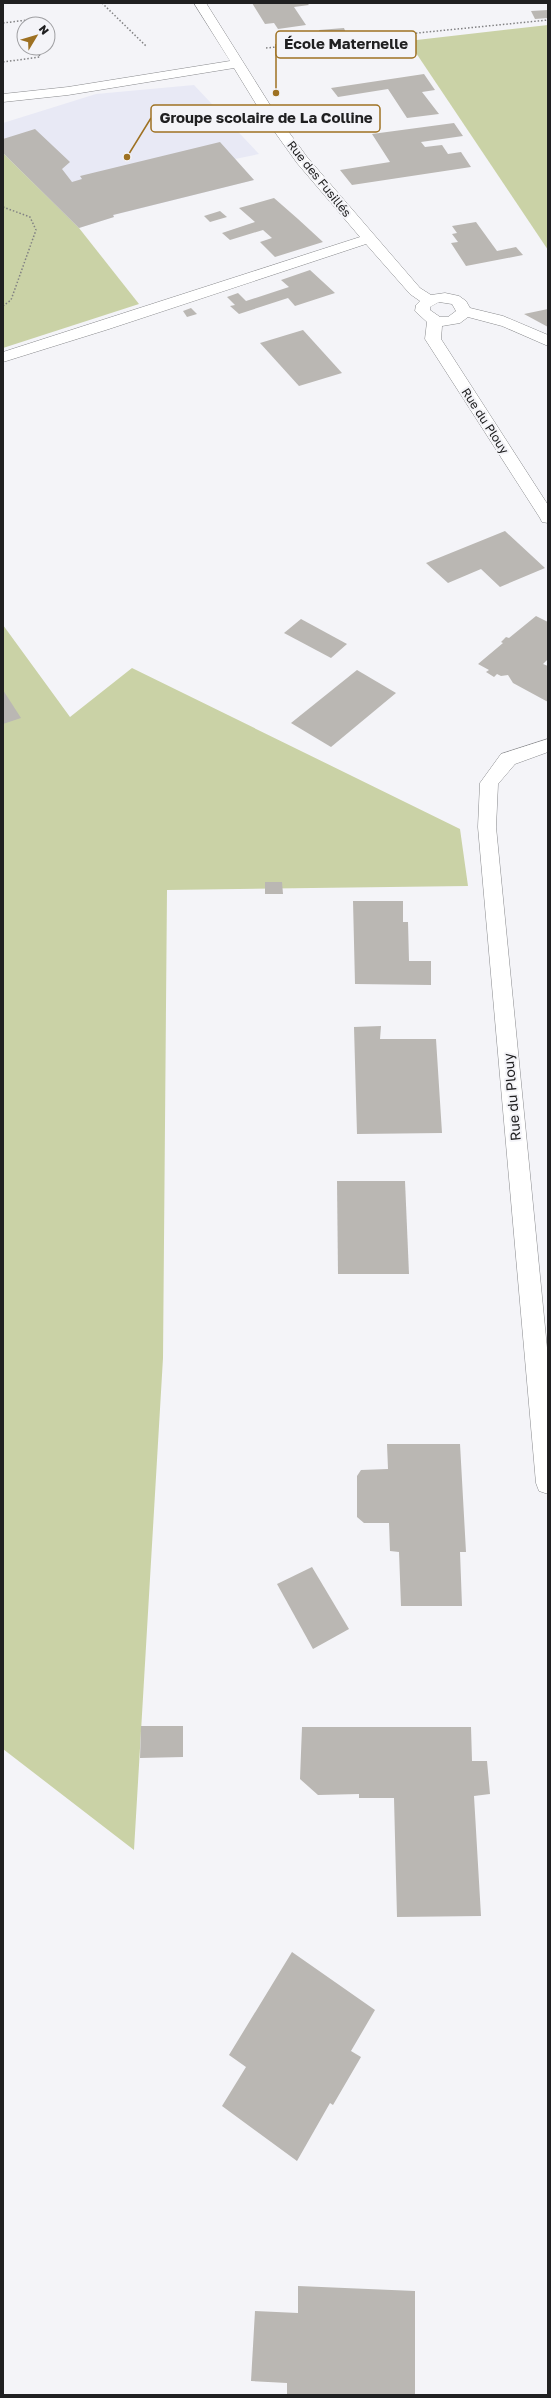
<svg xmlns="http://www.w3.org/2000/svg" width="551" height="2398" font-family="'Golos Text',sans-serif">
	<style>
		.built { fill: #e8e9f5 }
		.green { fill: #cad2a6 }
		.building { fill: #bab7b3 }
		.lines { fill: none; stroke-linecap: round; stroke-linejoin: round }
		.minor-casing { stroke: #898a8d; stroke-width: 1 }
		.path { stroke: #818183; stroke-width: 1.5; stroke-dasharray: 1.5 2; stroke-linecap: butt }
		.minor { fill: #fff; fill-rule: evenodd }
		.labels { text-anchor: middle; stroke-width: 4; stroke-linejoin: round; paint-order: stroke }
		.far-street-label { font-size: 12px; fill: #202021; stroke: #f4f4f8 }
		.street-label { font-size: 14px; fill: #202021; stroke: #f4f4f8 }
		.leader { fill: none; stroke: #9e7122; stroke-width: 1.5 }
		.callout-dot { fill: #9e7122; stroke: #f4f4f8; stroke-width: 1.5 }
		.callout { fill: #f4f4f8; stroke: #9e7122; stroke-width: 1.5 }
		.callout-label { font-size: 15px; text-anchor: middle; font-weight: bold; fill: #202021 }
	</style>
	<rect width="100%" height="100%" fill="#f4f4f8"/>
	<path class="built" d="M194,85l65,69 -24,5 19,21 -140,35v2l-35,11 -76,-75v-30l93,-29z"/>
	<g class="green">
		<path d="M548,25v225l-140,-209z"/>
		<path d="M3,153l76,75 60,76 -136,44z"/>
		<path d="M3,625l67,92 62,-49 328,161 8,57 -301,4 -4,468 -29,492 -131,-101z"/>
	</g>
	<g class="building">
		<path d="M252,3h55l2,2 -15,2 12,18 -28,4 -4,-6 -9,1z"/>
		<path d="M548,10v8l-13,1 -4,-8z"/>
		<path d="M344,28l2,5 -26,2 -1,-5z"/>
		<path d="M424,74l11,16 -13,2 17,22 -32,4 -19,-29 -50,8 -7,-9z"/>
		<path d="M454,123l9,13 -42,6 4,5 17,-2 6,9 13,-2 10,15 -119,18 -12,-15 50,-8 -18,-28z"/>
		<path d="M35,129l35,33 -8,7 10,13 10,-3 -2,-3 140,-34 34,38 -141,35 1,2 -35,11 -76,-75v-14z"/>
		<path d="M274,198l24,21 25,23 -48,15 -15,-15 12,-4 -9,-8 -33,10 -8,-7 33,-11 -16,-14z"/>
		<path d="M220,211l7,6 -17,5 -6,-6z"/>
		<path d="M476,222l21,29 19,-4 7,8 -57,11 -15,-23 7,-1 -6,-8 5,-1 -5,-7z"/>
		<path d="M310,270l25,23 -40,13 -7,-8 -49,16 -9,-8 5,-1 -8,-8 11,-4 8,8 43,-14 -8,-7z"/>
		<path d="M191,308l6,6 -10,3 -4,-6z"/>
		<path d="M548,309v18l-24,-13z"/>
		<path d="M303,330l39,43 -43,13 -39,-43z"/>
		<path d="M505,531l40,37 -45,19 -19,-18 -33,14 -22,-20z"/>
		<path d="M536,616l12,6v37l-5,5 5,2v36l-35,-19 -5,-8 -7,1 -4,-2 -3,3 -8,-5 3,-2 -11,-6 25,-21 -2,-1 5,-5 3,1z"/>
		<path d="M301,619l46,25 -16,14 -47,-25z"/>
		<path d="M357,670l39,23 -65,54 -40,-24z"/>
		<path d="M3,690l18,28 -18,6z"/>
		<path d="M265,882h17l1,12h-18z"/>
		<path d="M353,901h50v21h5l1,39h22v24l-76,-1z"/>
		<path d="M381,1026l-1,13h56l6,94 -85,1 -3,-107z"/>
		<path d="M337,1181h68l4,93h-71z"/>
		<path d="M387,1444h73l6,108h-6l2,54h-61l-2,-54 -9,-1 -1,-28h-25l-7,-6v-41l4,-6 27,-1z"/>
		<path d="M312,1567l37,62 -36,20 -36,-65z"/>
		<path d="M141,1726h42v31l-43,1z"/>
		<path d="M302,1727h169l1,34h15l3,33 -16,2 7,120 -84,1 -3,-119h-35v-4l-41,1 -18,-16z"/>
		<path d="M292,1952l83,58 -24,41 10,6 -28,48 -3,-2 -33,58 -75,-55 24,-39 -17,-12z"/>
		<path d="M298,2286l117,5v104h-128v-12l-36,-2 4,-70 43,2z"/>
	</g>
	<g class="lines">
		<g class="minor-casing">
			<g id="minor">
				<path d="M194,3h12l71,113 30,41 113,131 11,7 14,-2 14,3 7,5 4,7 33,8 45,19v11l-46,-20 -34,-9 -8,6 -18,3 -1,13 107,166v18l-6,-1 -2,-4 -115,-179 2,-17 -12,-11 1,-6 4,-4 -10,-7 -44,-50 -257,85 -106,33v-10l357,-115 -63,-74 -33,-46 -30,-49 -166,27 -65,7v-8l65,-7 162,-26zM439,302l13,2 4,7 -8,6h-8l-10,-7v-3z"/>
				<path d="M548,739v13l-33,12 -17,20 -2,43 52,531v136l-9,-3 -3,-8 -58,-656 2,-44 21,-29z"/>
			</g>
		</g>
		<g class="path">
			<path d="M102,3l44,43"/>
			<path d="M3,23l24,-3 1,4"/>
			<path d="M266,48l282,-28"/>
			<path d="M3,62l37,-5 -3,-9"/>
			<path d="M3,207l27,10 6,13 -25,70 -8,6"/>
		</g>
		<use href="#minor" class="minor"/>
	</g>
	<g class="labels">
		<g class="far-street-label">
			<text transform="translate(319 179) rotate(51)" y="4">Rue des Fusillés</text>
			<text transform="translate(485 421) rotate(57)" y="4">Rue du Plouy</text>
		</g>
		<g class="street-label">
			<text transform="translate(512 1097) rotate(-95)" y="5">Rue du Plouy</text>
		</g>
	</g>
	<path class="leader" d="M276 93L276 44M127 157L151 118"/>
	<g class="callout-dot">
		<circle cx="276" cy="93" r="4"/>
		<circle cx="127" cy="157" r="4"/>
	</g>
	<g class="callout">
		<rect x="276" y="31" width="140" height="27" rx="4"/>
		<rect x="151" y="105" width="229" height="27" rx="4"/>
	</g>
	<g class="callout-label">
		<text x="346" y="49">École Maternelle</text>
		<text x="266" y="123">Groupe scolaire de La Colline</text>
	</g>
	<rect width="551" height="2398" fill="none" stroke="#202021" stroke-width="8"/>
	<g transform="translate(36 36) rotate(52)"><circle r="19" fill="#f4f4f8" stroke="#9f9fa2"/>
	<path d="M0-3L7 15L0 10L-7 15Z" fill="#9e7122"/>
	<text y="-6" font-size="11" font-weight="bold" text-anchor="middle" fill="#202021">N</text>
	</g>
</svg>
